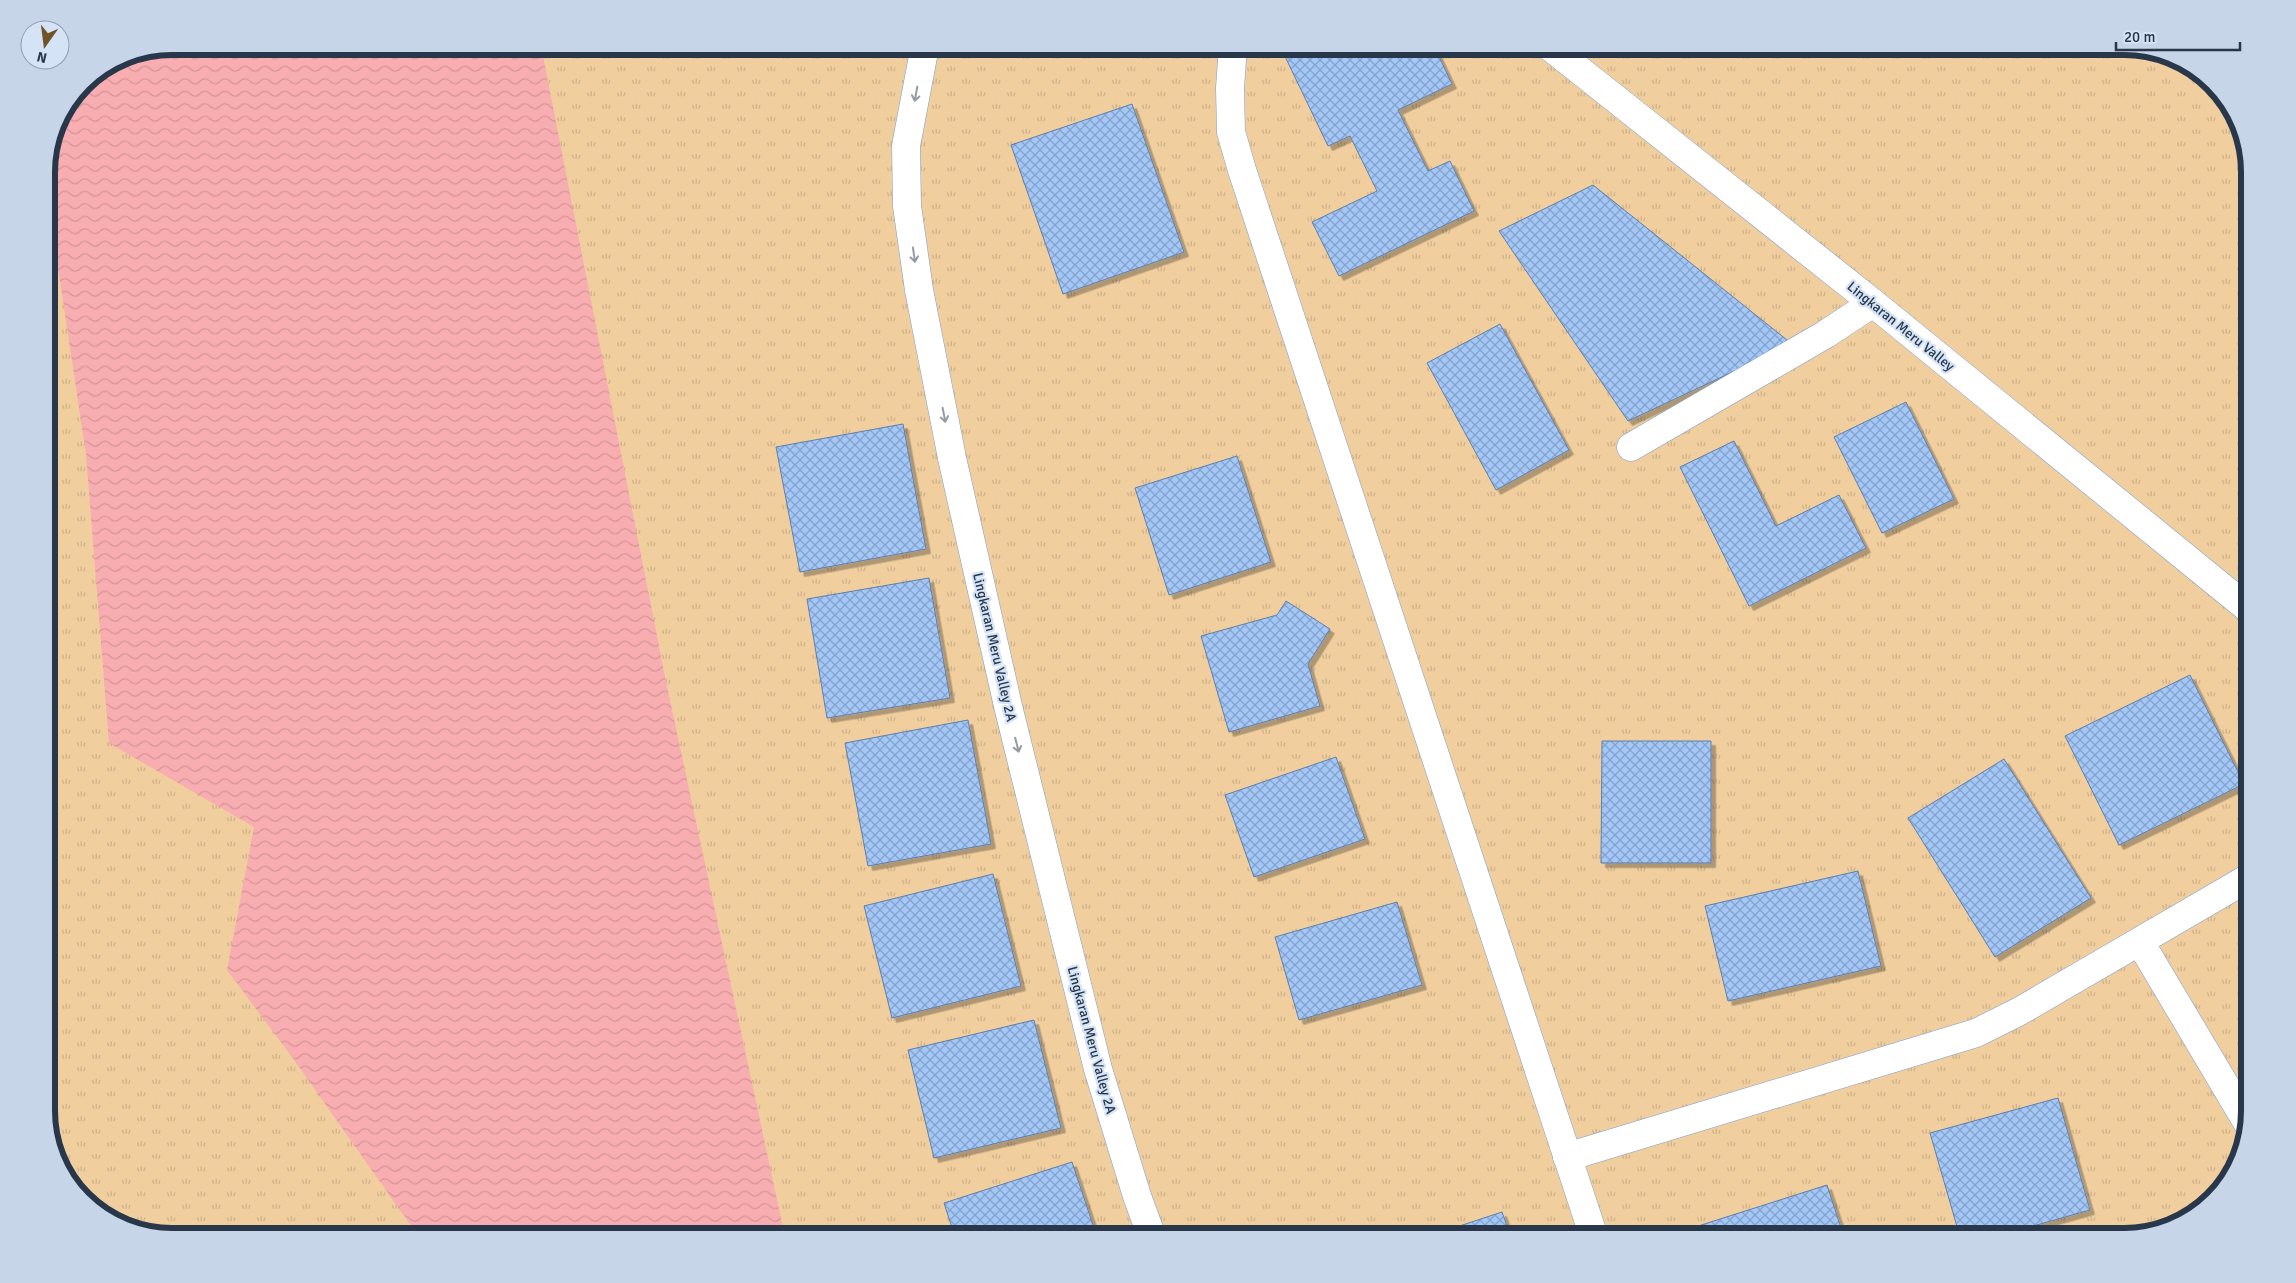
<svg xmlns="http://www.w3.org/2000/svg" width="2296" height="1283" font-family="Signika,sans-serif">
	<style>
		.grass { fill: url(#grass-tufts) }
		.water { fill: url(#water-waves) }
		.building { fill: url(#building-cross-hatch); stroke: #5e7fab; filter: url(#shadow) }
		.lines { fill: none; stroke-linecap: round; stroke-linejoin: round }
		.minor-casing { stroke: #7d9fcd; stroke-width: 29 }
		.minor { stroke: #fff; stroke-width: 28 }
		.oneway { stroke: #949ba4 }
		.labels { text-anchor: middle; stroke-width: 4.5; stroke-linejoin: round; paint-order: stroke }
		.street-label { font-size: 14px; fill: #29374a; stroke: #d5e3f7 }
		.rim { fill: none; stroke: #29374a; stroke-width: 6 }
	</style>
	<defs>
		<pattern id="grass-tufts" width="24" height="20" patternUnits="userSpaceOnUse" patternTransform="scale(1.25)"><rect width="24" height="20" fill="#f0ce9e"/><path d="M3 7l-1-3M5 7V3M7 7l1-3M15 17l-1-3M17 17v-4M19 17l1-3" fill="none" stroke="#ceb28a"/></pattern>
		<pattern id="water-waves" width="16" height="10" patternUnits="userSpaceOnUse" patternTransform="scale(1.25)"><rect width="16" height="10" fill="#f8adb1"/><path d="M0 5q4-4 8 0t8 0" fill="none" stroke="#d5959a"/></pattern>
		<pattern id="building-cross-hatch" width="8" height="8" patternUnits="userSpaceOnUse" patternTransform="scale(1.25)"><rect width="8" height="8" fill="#a3c7f7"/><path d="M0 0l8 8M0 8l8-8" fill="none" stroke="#85a2ca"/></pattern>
		<filter id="shadow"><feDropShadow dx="4.5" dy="4.5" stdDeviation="0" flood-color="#0004"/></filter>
	</defs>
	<rect width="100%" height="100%" fill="#d5e3f7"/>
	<path class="grass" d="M172,46h1952l62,17 43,40 20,61 1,947 -17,62 -46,47 -63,17h-1952l-62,-17 -43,-40 -20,-61v-955l9,-40 27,-41 41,-27z"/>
	<path class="water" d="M172,46h369l124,631 120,560h-366l-127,-180 -65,-87 27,-143 -145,-84 -23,-289 -39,-259v-31l9,-40 27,-41 41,-27z"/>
	<g class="building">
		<path d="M1280,46h154l18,38 -54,26 30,61 22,-10 24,50 -135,65 -27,-54 65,-31 -27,-55 -22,10z"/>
		<path d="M1132,104l52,148 -121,42 -52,-149z"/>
		<path d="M1593,185l199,159 -164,77 -129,-190z"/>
		<path d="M1500,324l69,126 -73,40 -69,-127z"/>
		<path d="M1906,402l48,97 -72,34 -48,-96z"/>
		<path d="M903,424l23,125 -126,23 -24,-125z"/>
		<path d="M1734,441l42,85 63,-31 27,53 -117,58 -69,-139z"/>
		<path d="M1237,456l34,106 -102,33 -34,-107z"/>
		<path d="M929,578l21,120 -123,20 -20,-119z"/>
		<path d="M1286,601l44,28 -22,35 12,42 -91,26 -28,-96 76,-21z"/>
		<path d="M2190,675l54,109 -125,61 -54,-109z"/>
		<path d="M968,720l23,124 -123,22 -23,-123z"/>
		<path d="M1602,741h109v122h-110z"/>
		<path d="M1336,757l29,82 -111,38 -29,-82z"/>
		<path d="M2004,759l87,139 -96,59 -87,-139z"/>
		<path d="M1858,871l23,95 -153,35 -23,-95z"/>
		<path d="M993,874l28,112 -129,32 -28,-112z"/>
		<path d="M1397,902l25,83 -123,35 -24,-83z"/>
		<path d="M1034,1020l27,108 -127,30 -26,-108z"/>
		<path d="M2058,1098l32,112 -96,27h-34l-30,-104z"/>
		<path d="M1072,1162l25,75h-142l-11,-34z"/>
		<path d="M1827,1185l17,52h-146l-3,-10z"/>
		<path d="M1502,1212l9,25h-85z"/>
	</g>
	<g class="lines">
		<g class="minor-casing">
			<g id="minor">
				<path d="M925,46l-19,100 1,60 12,84 33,168 56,248 90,363 39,127 15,41"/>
				<path d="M1233,46l-3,42 1,44 11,38 352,1067"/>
				<path d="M1549,46l324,257 377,307"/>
				<path d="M1631,447l195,-113 47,-31"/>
				<path d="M2140,942l107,180"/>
				<path d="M1567,1157l409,-124 44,-22 230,-134"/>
			</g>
		</g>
		<use href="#minor" class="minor"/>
	</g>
	<defs><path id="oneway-shaft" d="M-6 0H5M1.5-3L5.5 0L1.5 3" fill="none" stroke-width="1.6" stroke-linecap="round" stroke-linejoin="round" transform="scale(1.25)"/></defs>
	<g class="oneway">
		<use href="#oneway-shaft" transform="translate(916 94) rotate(100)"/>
		<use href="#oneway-shaft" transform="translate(914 255) rotate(82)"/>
		<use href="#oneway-shaft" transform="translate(944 415) rotate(79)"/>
		<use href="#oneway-shaft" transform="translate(1017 745) rotate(76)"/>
	</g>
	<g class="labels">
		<g class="street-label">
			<text transform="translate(1901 326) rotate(39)" y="5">Lingkaran Meru Valley</text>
			<text transform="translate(995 647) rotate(77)" y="5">Lingkaran Meru Valley 2A</text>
			<text transform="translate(1092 1040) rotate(75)" y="5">Lingkaran Meru Valley 2A</text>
		</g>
	</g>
	<path d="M0 0H2296V1283H0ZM172 55H2124A117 117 0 0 1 2241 172V1111A117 117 0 0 1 2124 1228H172A117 117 0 0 1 55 1111V172A117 117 0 0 1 172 55Z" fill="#c7d5e9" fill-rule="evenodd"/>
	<path class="rim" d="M172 55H2124A117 117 0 0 1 2241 172V1111A117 117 0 0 1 2124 1228H172A117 117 0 0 1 55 1111V172A117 117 0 0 1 172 55Z"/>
	<g transform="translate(45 45) rotate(194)"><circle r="24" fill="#d5e3f7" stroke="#909eb2"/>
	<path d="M0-4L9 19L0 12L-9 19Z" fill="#705326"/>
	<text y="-8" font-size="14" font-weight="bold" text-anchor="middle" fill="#29374a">N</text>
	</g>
	<path d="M2116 42v8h124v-8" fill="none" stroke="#29374a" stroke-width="2.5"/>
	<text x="2124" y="42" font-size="15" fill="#29374a" stroke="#d5e3f7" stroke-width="4" paint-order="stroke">20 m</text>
</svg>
